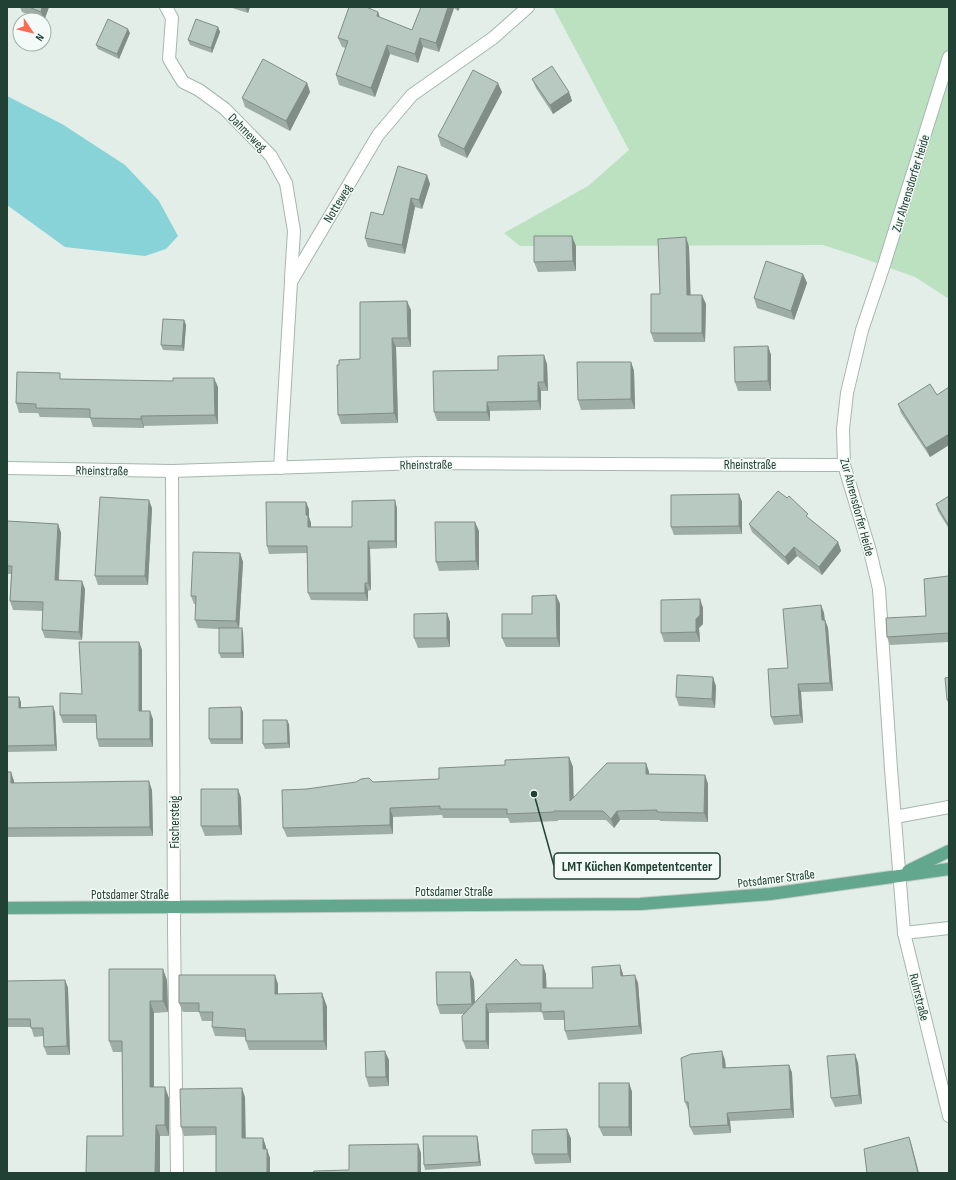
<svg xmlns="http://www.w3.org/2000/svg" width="956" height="1180" font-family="'Sofia Sans Condensed',sans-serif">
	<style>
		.green { fill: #bbe1c1 }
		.water { fill: #87d3d7 }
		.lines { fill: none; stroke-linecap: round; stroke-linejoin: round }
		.minor-casing { stroke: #a5b7af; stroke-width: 14 }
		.major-casing { stroke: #c1cac6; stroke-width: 14 }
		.minor { stroke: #fff; stroke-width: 12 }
		.major { stroke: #64a78f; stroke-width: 12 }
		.wall { fill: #9eada6 }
		.shaded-wall { fill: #818d87 }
		.building { fill: #b8c9c1; stroke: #818d87 }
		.labels { text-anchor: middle; stroke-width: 3; stroke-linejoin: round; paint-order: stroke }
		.street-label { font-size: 13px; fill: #214135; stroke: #f4faf7 }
		.leader { fill: none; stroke: #214135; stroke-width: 1.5 }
		.callout-dot { fill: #214135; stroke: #f4faf7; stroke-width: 1.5 }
		.callout { fill: #f4faf7; stroke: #214135; stroke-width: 1.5 }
		.callout-label { font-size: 14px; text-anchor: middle; font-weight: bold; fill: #214135 }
	</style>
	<rect width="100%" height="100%" fill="#e3eee8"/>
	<path class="green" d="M553,7h396v292l-34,-22 -61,-22 -31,-10 -303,1 -16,-13 84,-47 41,-36z"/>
	<path class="water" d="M7,96l55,28 63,41 34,36 19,35 -12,13 -21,7 -80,-9 -58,-42z"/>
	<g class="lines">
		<g class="minor-casing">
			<g id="minor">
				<path d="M166,7l6,11 -3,41 14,23 16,8 26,19 46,47 15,27 8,48 -3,47"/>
				<path d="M949,57l-65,208 -22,65 -15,63 -4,36 1,36 26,86 9,38 12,180 13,164 45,183"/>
				<path d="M7,468l165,3 250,-8 403,2h19"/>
				<path d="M280,468l11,-186 87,-147 34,-40 81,-57 35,-31"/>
				<path d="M172,471l2,457 3,245"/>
				<path d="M895,817l54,-10"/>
				<path d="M904,933l45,-5"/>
			</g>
		</g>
		<g class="major-casing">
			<g id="major">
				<path d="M908,871l41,-20"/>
				<path d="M7,908l633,-4 130,-10 179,-25"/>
			</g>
		</g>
		<use href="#minor" class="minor"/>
		<use href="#major" class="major"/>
	</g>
	<g class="wall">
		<path d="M20,7h29l-5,14v-1h-2l-20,-8z"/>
		<path d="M229,7h21l-2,6z"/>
		<path d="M421,7h39l-2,4 -4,-3 -15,44 -16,-5 -5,16 -28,-9 -15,43 -36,-12 -3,-10 10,-27 -4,-1 -4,-9 40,-26 2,6 32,12z"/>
		<path d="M218,27l2,5 -8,21 -22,-8 -2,-5z"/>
		<path d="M130,33l-11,26 -21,-10 -2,-4z"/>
		<path d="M532,79l37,13 3,9 -19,13 -17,-26z"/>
		<path d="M307,83l3,9 -20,39 -45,-24 -3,-9z"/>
		<path d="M502,92l-35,66 -26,-12 -3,-10z"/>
		<path d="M427,175l3,9 -8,25 -7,-2 -10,47 -37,-7 -3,-9 18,-23z"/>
		<path d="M686,237l3,10 1,48 16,9 -1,38h-51l-3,-9 9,-39z"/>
		<path d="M576,246v25l-38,1 -4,-10z"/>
		<path d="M803,274l4,9 -13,37 -37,-12 -3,-10z"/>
		<path d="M411,310v37h-15l2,76 -57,1 -3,-9 1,-50 21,-6z"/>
		<path d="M184,320l2,5 -2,26 -21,-1 -2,-5z"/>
		<path d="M768,346l3,9v36h-33l-3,-9z"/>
		<path d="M631,362l3,9 1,38 -54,1 -3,-10z"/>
		<path d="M547,364l1,27h-7v19l-51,1v10h-53l-3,-9 64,-42z"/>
		<path d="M62,379l156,8v37l-74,2v2l-51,-1 -3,-9 -50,-1 -2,-4h-19l-3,-10z"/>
		<path d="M949,387v58l-19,12 -29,-44 -3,-9 39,-9z"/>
		<path d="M739,494l3,8v32l-68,1 -3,-8z"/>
		<path d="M949,496v33l-11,-18 -2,-7z"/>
		<path d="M152,508l-4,77h-50l-3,-9z"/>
		<path d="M397,508v40l-27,1 1,41 -3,1v10l-57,-1 -3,-7 -1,-40 -38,1 -2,-8 42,-37v8l2,6v4h41z"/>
		<path d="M810,519l28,23 3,9 -19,24 -25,-19 -9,9 -36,-33 -3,-8z"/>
		<path d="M7,521l51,3 3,9 -2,47 26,9 -3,51 -37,-2 -3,-8 1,-19 -30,-1 -3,-9 1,-27h-4z"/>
		<path d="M479,531v39l-40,1 -3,-9z"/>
		<path d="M240,553l3,9 -4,66 4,4 1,26h-23l-2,-5v-24l-21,-1 -3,-8v-16h-1l-3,-8z"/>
		<path d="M948,576h1v66l-59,3 -3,-8 39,-21z"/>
		<path d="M556,595l4,9v43h-54l-4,-9 30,-24z"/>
		<path d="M700,599l3,9v16l-4,4 1,14h-36l-3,-9z"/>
		<path d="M821,605l3,8 1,7 3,8 5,63 -32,1 2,31 -29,2 -3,-8 17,-49z"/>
		<path d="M447,613l3,9v25l-32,1 -4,-10z"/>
		<path d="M139,642l3,8v61l11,8v28h-54l-2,-8 -1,-16h-33l-3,-8 22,-21z"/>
		<path d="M949,677v28l-2,-5z"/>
		<path d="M716,686l-1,22 -36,-2 -3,-9z"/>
		<path d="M7,697l14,5v5l34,5 2,39 -50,1z"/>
		<path d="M243,712v32h-32l-2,-5z"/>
		<path d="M289,724l1,24 -25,1 -2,-5z"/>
		<path d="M569,757l4,10v31l73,-35 3,9v2l56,1 3,9v38l-48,-1v-1h-40l-6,8 -8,-8h-48v1l-48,2 -2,-5h-65l-1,-3 -49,2v17l-106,3 -4,-9 24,-39 66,-7 66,-3 66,-14z"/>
		<path d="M7,772l7,9v2l138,7 1,46 -146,1z"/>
		<path d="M238,789l3,9 1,37 -37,1 -4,-10z"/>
		<path d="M7,956l1,4v21l57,-1 3,8 2,67h-23l-3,-8v-11l-10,1 -3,-10h-24z"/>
		<path d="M521,965l25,9v14h47l30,-14v2l15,7 4,51 -74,6 -3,-9 -1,-11h-20l-2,-8 -53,1v36h-23l-3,-8 1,-27h-24l-3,-9 33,-33 4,9 1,22z"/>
		<path d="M167,980l1,32 -14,1v74l15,11v38h-9v37h-74l37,-37 -1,-84h-9l-4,-11z"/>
		<path d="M278,984v10l44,-1 5,14v43h-78l-3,-9 -1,-4 -30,-1 -3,-9v-6h-10l-3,-9h-16l-4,-9z"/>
		<path d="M855,1054l3,9 4,41 -27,3 -4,-9z"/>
		<path d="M389,1060v26l-20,1 -3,-10z"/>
		<path d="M725,1060l1,8 63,-3 3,8 2,45 -64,3 1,12 -37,2 -4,-8 -1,-17h-1l-3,-8z"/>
		<path d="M629,1083l3,9v44h-29l-4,-9z"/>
		<path d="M245,1097v41h18l3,9v2l4,9v15h-54v-38l-32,1 -3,-9z"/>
		<path d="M567,1129l4,10v24l-36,1 -3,-10z"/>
		<path d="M477,1136l1,4 3,26 -56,4 -1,-5z"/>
	</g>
	<g class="shaded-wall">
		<path d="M42,7h7l-5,14 -3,-9z"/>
		<path d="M245,7h5l-2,6z"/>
		<path d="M448,7h5l1,1 -15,44 -3,-9z"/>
		<path d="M457,7h3l-2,4z"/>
		<path d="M378,12l3,9 -4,-5z"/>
		<path d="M218,27l2,5 -8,21 -1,-5z"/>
		<path d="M128,29l2,4 -11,26 -2,-5z"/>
		<path d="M420,38l3,9 -5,16 -3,-9z"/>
		<path d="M387,45l3,9 -15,43 -4,-9z"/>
		<path d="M307,83l3,9 -20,39 -4,-10z"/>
		<path d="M498,83l4,9 -35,66 -3,-9z"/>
		<path d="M569,92l3,9 -19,13 -3,-9z"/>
		<path d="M427,175l3,9 -8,25 -3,-9z"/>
		<path d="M411,198l4,9 -10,47 -3,-9z"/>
		<path d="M572,236l4,10v25l-3,-10z"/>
		<path d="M686,237l3,10 2,57 -4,-9z"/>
		<path d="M803,274l4,9 -13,37 -3,-9z"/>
		<path d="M702,295l4,9 -1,38 -3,-9z"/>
		<path d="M407,301l4,9v37l-3,-9z"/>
		<path d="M184,320l2,5 -2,26 -2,-5z"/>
		<path d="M392,338l4,9 2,76 -4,-10z"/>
		<path d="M768,346l3,9v36l-3,-10z"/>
		<path d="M544,355l3,9 1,27 -4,-9z"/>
		<path d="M631,362l3,9 1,38 -4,-10z"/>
		<path d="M214,378l4,9v37l-3,-9z"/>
		<path d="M538,382l3,9v19l-3,-9z"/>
		<path d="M487,402l3,9v10l-3,-9z"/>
		<path d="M141,416l3,10v2l-3,-9z"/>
		<path d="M949,434v11l-19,12 -4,-9z"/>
		<path d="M739,494l3,8v32l-3,-8z"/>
		<path d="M149,500l3,8 -4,77 -3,-9z"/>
		<path d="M395,500l2,8v40l-2,-7z"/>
		<path d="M306,502l3,7v8l2,6v12l-3,-8 -2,-12z"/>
		<path d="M475,522l4,9v39l-3,-9z"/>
		<path d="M58,524l3,9 -3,55 -3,-8z"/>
		<path d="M368,541l2,8 1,41 -3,-7z"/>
		<path d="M838,542l3,9 -19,24 -3,-8z"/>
		<path d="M794,547l3,9 -9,9 -3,-8z"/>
		<path d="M240,553l3,9 -4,67 -3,-8z"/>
		<path d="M82,581l3,8 -3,51 -3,-8z"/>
		<path d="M365,583l3,8v10l-3,-8z"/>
		<path d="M556,595l4,9v43l-3,-9z"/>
		<path d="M700,599l3,9v16l-4,4 1,14 -4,-10v-13z"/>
		<path d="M821,605l3,8 1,15 -3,-8z"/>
		<path d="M447,613l3,9v25l-3,-9z"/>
		<path d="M825,620l3,8 5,63 -3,-8z"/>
		<path d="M242,628l1,4 1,26 -2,-5z"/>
		<path d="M139,642l3,8v69l-3,-8z"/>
		<path d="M713,677l3,9 -1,22 -3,-9z"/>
		<path d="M798,684l3,8 2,31 -3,-8z"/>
		<path d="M19,697l2,5v11l-2,-5z"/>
		<path d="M53,706l2,6 2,39 -2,-6z"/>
		<path d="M241,707l2,5v32l-2,-5z"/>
		<path d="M150,711l3,8v28l-3,-8z"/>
		<path d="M287,720l2,4 1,24 -2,-5z"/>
		<path d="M569,757l4,10 1,43 -4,-9z"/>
		<path d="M646,763l3,9v11l-3,-9z"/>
		<path d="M11,772l3,9v11l-3,-9z"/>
		<path d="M705,775l3,9v38l-4,-9z"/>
		<path d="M149,781l3,9 1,46 -3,-9z"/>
		<path d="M238,789l3,9 1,37 -3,-9z"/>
		<path d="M390,808l3,9v17l-3,-9z"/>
		<path d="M617,811l3,9 -6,8 -3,-9z"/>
		<path d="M7,956l1,4v29l-1,-3z"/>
		<path d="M543,965l3,9 1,23 -4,-9z"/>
		<path d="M620,965l3,9 1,10 -3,-8z"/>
		<path d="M163,969l4,11 1,32 -5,-11z"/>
		<path d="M470,972l4,9 1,32 -3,-9z"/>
		<path d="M275,975l3,9v19l-3,-9z"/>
		<path d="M635,975l3,8 4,51 -3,-8z"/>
		<path d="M65,980l3,8 2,67 -3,-9z"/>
		<path d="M322,993l5,14v43l-3,-9z"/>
		<path d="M150,1001l4,12v85l-4,-11z"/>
		<path d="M486,1004l3,9v36l-3,-8z"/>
		<path d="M385,1051l4,9v26l-3,-9z"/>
		<path d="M722,1051l3,9 1,16 -3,-8z"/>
		<path d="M855,1054l3,9 4,41 -3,-9z"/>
		<path d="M789,1065l3,8 2,45 -3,-9z"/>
		<path d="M629,1083l3,9v44l-3,-9z"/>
		<path d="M165,1087l4,11v38l-4,-11z"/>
		<path d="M242,1088l3,9 1,50 -4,-9z"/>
		<path d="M727,1113l3,8 1,12 -3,-8z"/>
		<path d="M156,1125l4,11v37h-5z"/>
		<path d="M567,1129l4,10v24l-3,-9z"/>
		<path d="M477,1136l1,4 3,26 -2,-4z"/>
		<path d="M909,1137l3,9 7,27h-1z"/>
		<path d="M263,1138l3,9v10l-3,-8z"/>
		<path d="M418,1144l3,9v20h-3z"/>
		<path d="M267,1149l3,9v15h-3z"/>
	</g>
	<g class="building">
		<path d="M29,7h13l-1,5z"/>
		<path d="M349,7h17l12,5 -1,4 35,14 9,-23h27l-12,36 -16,-5 -5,16 -28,-9 -16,43 -35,-13 12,-34 -10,-3z"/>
		<path d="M108,19l20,10 -11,25 -21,-9z"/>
		<path d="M196,19l22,8 -7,21 -23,-8z"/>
		<path d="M263,59l44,24 -21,38 -44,-23z"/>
		<path d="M552,66l17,26 -19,13 -18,-26z"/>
		<path d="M473,70l25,13 -34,66 -26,-13z"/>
		<path d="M398,166l29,9 -8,25 -8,-2 -9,47 -37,-7 6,-26 12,3z"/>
		<path d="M534,236h38l1,25 -39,1z"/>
		<path d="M686,237l1,58h15v38h-51v-39h9l-2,-55z"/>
		<path d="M766,261l37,13 -12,37 -37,-13z"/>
		<path d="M407,301l1,37h-16l2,75 -56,2 -1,-50h2v-5l21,-1v-57z"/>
		<path d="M163,319l21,1 -2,26 -21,-1z"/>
		<path d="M768,346v35l-33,1 -1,-35z"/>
		<path d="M544,355v27h-6v19l-51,1v10h-53l-1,-41 65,-1v-14z"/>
		<path d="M577,362h54v37l-53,1z"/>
		<path d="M17,372l43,1v6l113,2v-3h41l1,37 -74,1v3l-51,-1v-9l-54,-1v-4l-20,-1z"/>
		<path d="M930,384l7,11 12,-8v47l-23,14 -28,-44z"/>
		<path d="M778,491l9,7 2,-2 19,18 -2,2 32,26 -19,25 -25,-20 -9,10 -36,-33z"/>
		<path d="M739,494v32l-68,1v-32z"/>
		<path d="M949,496v30l-13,-22z"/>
		<path d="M100,497l49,3 -4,76h-50z"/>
		<path d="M395,500v41h-27v42h-3v10h-57l-1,-47h-40l-1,-44h40v13l2,1v11h44v-26z"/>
		<path d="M7,521l51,3 -3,56 27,1 -3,51 -37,-2 1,-28 -33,-1 2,-35h-5z"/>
		<path d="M435,522h40l1,39 -40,1z"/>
		<path d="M193,552l47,1 -4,68 -41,-1 1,-24h-5z"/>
		<path d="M948,576h1v57l-62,4 -1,-19 40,-2 -2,-37z"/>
		<path d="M556,595l1,43h-55v-24h30v-18z"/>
		<path d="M700,599v16l-4,4v13l-35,1v-33z"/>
		<path d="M821,605l1,15h3l5,63 -32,1 2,31 -29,2 -3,-48 20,-1 -5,-59z"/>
		<path d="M447,613v25h-33v-24z"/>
		<rect x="219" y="628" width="23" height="25"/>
		<path d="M79,642h60v69h11v28h-53l-1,-24h-36v-22l22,1z"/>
		<path d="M677,675l36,2 -1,22 -36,-2z"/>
		<path d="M949,677v22l-2,1 -2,-22z"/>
		<path d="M7,697h12v11l34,-2 2,39 -48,1z"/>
		<path d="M241,707v32h-32v-31z"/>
		<path d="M263,720h24l1,23 -25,1z"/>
		<path d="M569,757l1,44 37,-38h39v11l59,1 -1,38 -47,-1v-2l-40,1 -6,8 -8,-8h-49v1l-47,2v-5h-67v-3l-50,2v17l-107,3 -1,-38 25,-1 49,-7 5,-3 8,-1 4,4 66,-3v-11l66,-3v-5z"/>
		<path d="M7,772h4v11l138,-2 1,46 -143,1z"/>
		<path d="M201,789h37l1,37h-38z"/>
		<path d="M516,959l5,6h22v23h50l-1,-21 28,-2 1,11 14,-1 4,51 -74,5 -1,-20 -23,1v-9l-55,1v37h-23l-1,-25z"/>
		<path d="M109,969h54v32h-13v86h15v38h-9l-1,48h-69l1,-37h36l-1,-95h-13z"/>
		<path d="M436,972h34l2,32 -35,1z"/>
		<path d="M179,975h96v19l47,-1v5h1l1,43h-78l-1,-12 -33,-2 1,-15h-14v-9h-20z"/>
		<path d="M65,980l2,66 -23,1 -1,-19h-12l-1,-9h-23v-38z"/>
		<path d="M385,1051l1,26h-20l-1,-25z"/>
		<path d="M722,1051l1,17 66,-3 2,44 -64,4 1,12 -38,2 -2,-25h-3l-4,-44 10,-4z"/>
		<path d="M855,1054l4,41 -28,3 -4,-42z"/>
		<rect x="599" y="1083" width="30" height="44"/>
		<path d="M242,1088v50h21v11h4v24h-51v-46h-35l-1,-38z"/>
		<path d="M567,1129l1,25h-36v-24z"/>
		<path d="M423,1136h54l2,26 -55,3z"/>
		<path d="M909,1137l9,36h-51l-3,-24z"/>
		<path d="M418,1144v29h-106l2,-2 35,-1v-25z"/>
	</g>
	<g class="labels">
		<g class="street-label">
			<text transform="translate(248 132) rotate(45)" y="5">Dahmeweg</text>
			<text transform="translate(910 183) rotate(-73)" y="5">Zur Ahrensdorfer Heide</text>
			<text transform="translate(337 203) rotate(-59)" y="5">Notteweg</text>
			<text transform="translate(426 464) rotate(-1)" y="5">Rheinstraße</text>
			<text x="750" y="469">Rheinstraße</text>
			<text transform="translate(102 470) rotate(1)" y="5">Rheinstraße</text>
			<text transform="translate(858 507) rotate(75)" y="5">Zur Ahrensdorfer Heide</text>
			<text transform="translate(174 822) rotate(-90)" y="5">Fischersteig</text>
			<text transform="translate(776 878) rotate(-7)" y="5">Potsdamer Straße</text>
			<text x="454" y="896">Potsdamer Straße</text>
			<text x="130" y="899">Potsdamer Straße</text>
			<text transform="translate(920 997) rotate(76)" y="5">Ruhrstraße</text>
		</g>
	</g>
	<path class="leader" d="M534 794L554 866"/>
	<circle class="callout-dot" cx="534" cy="794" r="4"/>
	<rect class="callout" x="554" y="853" width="166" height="26" rx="4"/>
	<g class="callout-label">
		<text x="637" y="871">LMT Küchen Kompetentcenter</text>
	</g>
	<rect width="956" height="1180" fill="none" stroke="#214135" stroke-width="16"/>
	<g transform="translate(32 32) rotate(125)"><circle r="19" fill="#f4faf7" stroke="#a0b0a9"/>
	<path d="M0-3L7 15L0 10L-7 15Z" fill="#fd6b53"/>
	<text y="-6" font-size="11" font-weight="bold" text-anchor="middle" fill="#214135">N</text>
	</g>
</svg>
